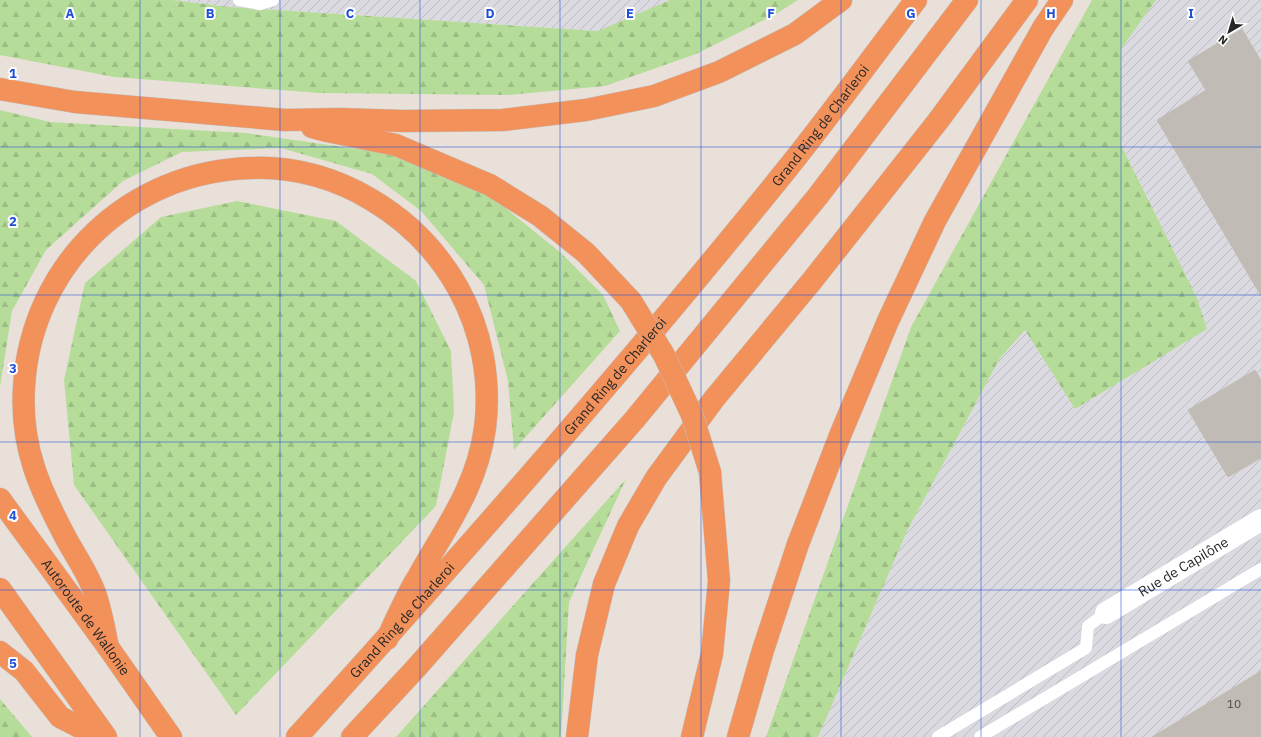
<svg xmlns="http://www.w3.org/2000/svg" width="1261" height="737" font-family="'IBM Plex Sans',sans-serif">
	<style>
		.industrial { fill: url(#industrial-furrows) }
		.forest { fill: url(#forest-firs) }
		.building { fill: #c1bbb6; stroke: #c4bdb4 }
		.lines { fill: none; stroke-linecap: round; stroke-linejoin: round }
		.lane-casing { stroke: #cfd3df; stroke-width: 13 }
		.street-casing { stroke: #cfd3df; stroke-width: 23 }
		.highway-casing { stroke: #c3c3c3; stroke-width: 23 }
		.lane { stroke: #fff; stroke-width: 12 }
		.street { stroke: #fff; stroke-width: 22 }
		.highway { stroke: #f3915b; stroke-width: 22 }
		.highway-bridge-casing { stroke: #c3c3c3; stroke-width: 23; stroke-linecap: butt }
		.highway-bridge { stroke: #f3915b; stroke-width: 22 }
		.grid { fill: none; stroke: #1d4ed8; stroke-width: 1; stroke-opacity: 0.55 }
		.labels { text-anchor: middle; stroke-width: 4; stroke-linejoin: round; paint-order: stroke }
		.number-label { font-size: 12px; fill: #4e4c4b }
		.street-label { font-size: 14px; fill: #272727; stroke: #fff }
		.grid-label { font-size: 13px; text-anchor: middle; font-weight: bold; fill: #1d4ed8; stroke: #fff; stroke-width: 4; stroke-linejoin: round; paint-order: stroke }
	</style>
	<defs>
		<pattern id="industrial-furrows" width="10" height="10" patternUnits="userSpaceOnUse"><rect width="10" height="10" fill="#dbdae1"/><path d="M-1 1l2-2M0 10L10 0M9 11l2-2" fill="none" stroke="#bcbbc1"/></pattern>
		<pattern id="forest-firs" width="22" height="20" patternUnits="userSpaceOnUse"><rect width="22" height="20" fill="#b5dd99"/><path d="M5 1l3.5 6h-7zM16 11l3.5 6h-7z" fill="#9cbe84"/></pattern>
	</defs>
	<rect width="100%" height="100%" fill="#e9e1d9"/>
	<g class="industrial">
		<path d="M172,0h498l-71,31 -369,-24z"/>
		<path d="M1156,0h105v737h-443l89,-206 93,-173 25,-28 50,79 132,-80 -10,-31 -76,-153v-96z"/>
	</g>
	<g class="forest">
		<path d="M0,0h172l58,7 368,24 72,-31h128l-22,14 -80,40 -91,32 -96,9 -190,-2 -205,-16 -114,-22z"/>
		<path d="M1092,0h64l-35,49v96l76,153 10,31 -132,80 -50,-79 -25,28 -93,173 -89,206h-52l145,-410z"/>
		<path d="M0,110l50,12 196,11 139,20 68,23 40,22 68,55 42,42 17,36 -106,119 -6,-69 -24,-96 -63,-74 -49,-37 -91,-26 -99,4 -59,29 -77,69 -34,61 -12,76z"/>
		<path d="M237,201l99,20 80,60 35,70 3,61 -18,94 -200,209 -162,-230 -10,-105 21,-97 76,-66z"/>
		<path d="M626,479l-57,123 -8,135h-165z"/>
		<path d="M0,699l32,38h-32z"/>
	</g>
	<g class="building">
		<path d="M1242,29l19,32v235l-104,-176 49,-30 -18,-29z"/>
		<path d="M1255,370l6,10v78l-33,19 -40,-67z"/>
		<path d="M1261,671v66h-109z"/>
	</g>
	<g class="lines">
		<g class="lane-casing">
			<g id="lane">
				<path d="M239,0l21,4 13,-4"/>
				<path d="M938,737l148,-89 2,-22 18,-13"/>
				<path d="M980,737l281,-168"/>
			</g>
		</g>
		<g class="street-casing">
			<g id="street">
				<path id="s1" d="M1106,613l155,-93"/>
			</g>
		</g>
		<g class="highway-casing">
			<g id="highway">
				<path d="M0,89l75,13 210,18 54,-1 64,2 100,-1 83,-10 68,-14 65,-24 76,-38 46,-34"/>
				<path d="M312,127l15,4 69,14 94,40 50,31 46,37 45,48"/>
				<path id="s2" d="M0,499l108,148 63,90"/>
				<path d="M0,589l106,148"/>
				<path d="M108,647c-4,-18 -8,-45 -16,-61 -6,-15 -16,-30 -24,-44 -28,-52 -48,-95 -44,-155 7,-122 105,-216 227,-219 85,-3 166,47 207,120 24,43 33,92 27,140 -8,59 -39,99 -67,149 -12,19 -21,41 -31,62"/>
				<path d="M0,652l24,19 36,46 39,20"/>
				<path id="s3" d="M297,737c168,-185 333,-373 490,-568 44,-55 86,-113 129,-169"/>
				<path d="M352,737l65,-70 218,-248 183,-223 149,-196"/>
				<path d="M577,737l10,-82 17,-71 24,-58 28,-48 58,-79 97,-117 127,-161 89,-121"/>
				<path d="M692,737l20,-83 7,-73 -9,-109"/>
				<path d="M738,737l25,-87 35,-106 43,-111 47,-112 47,-100 108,-193 19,-28"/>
			</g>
		</g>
		<use href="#lane" class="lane"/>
		<use href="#street" class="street"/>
		<use href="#highway" class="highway"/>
		<g class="highway-bridge-casing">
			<path id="highway-bridge" d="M631,301l33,54 28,60 18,57"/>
		</g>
		<use href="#highway-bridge" class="highway-bridge"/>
	</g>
	<path class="grid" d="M140,0v737M280,0v737M420,0v737M560,0v737M701,0v737M841,0v737M981,0v737M1121,0v737M0,147h1261M0,295h1261M0,442h1261M0,590h1261"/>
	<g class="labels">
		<g class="number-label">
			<text x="1234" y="708">10</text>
		</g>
		<g class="street-label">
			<text dy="5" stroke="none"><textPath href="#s3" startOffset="805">Grand Ring de Charleroi</textPath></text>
			<text dy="5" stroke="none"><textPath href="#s3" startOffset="481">Grand Ring de Charleroi</textPath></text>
			<text dy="5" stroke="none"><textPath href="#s1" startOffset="90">Rue de Capilône</textPath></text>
			<text dy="5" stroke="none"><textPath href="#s2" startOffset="146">Autoroute de Wallonie</textPath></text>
			<text dy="5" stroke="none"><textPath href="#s3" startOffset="157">Grand Ring de Charleroi</textPath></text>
		</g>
	</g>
	<g class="grid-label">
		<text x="70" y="18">A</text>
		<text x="210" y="18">B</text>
		<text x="350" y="18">C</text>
		<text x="490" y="18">D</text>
		<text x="630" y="18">E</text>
		<text x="771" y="18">F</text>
		<text x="911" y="18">G</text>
		<text x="1051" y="18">H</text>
		<text x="1191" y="18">I</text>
		<text x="13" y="78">1</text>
		<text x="13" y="226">2</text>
		<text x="13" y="373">3</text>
		<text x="13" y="520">4</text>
		<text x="13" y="668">5</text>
	</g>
	<g transform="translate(1229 32) rotate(218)" stroke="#ffffff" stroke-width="3" paint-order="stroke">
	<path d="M0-3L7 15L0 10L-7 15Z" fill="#272727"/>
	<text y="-6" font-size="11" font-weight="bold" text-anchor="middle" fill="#272727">N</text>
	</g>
</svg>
